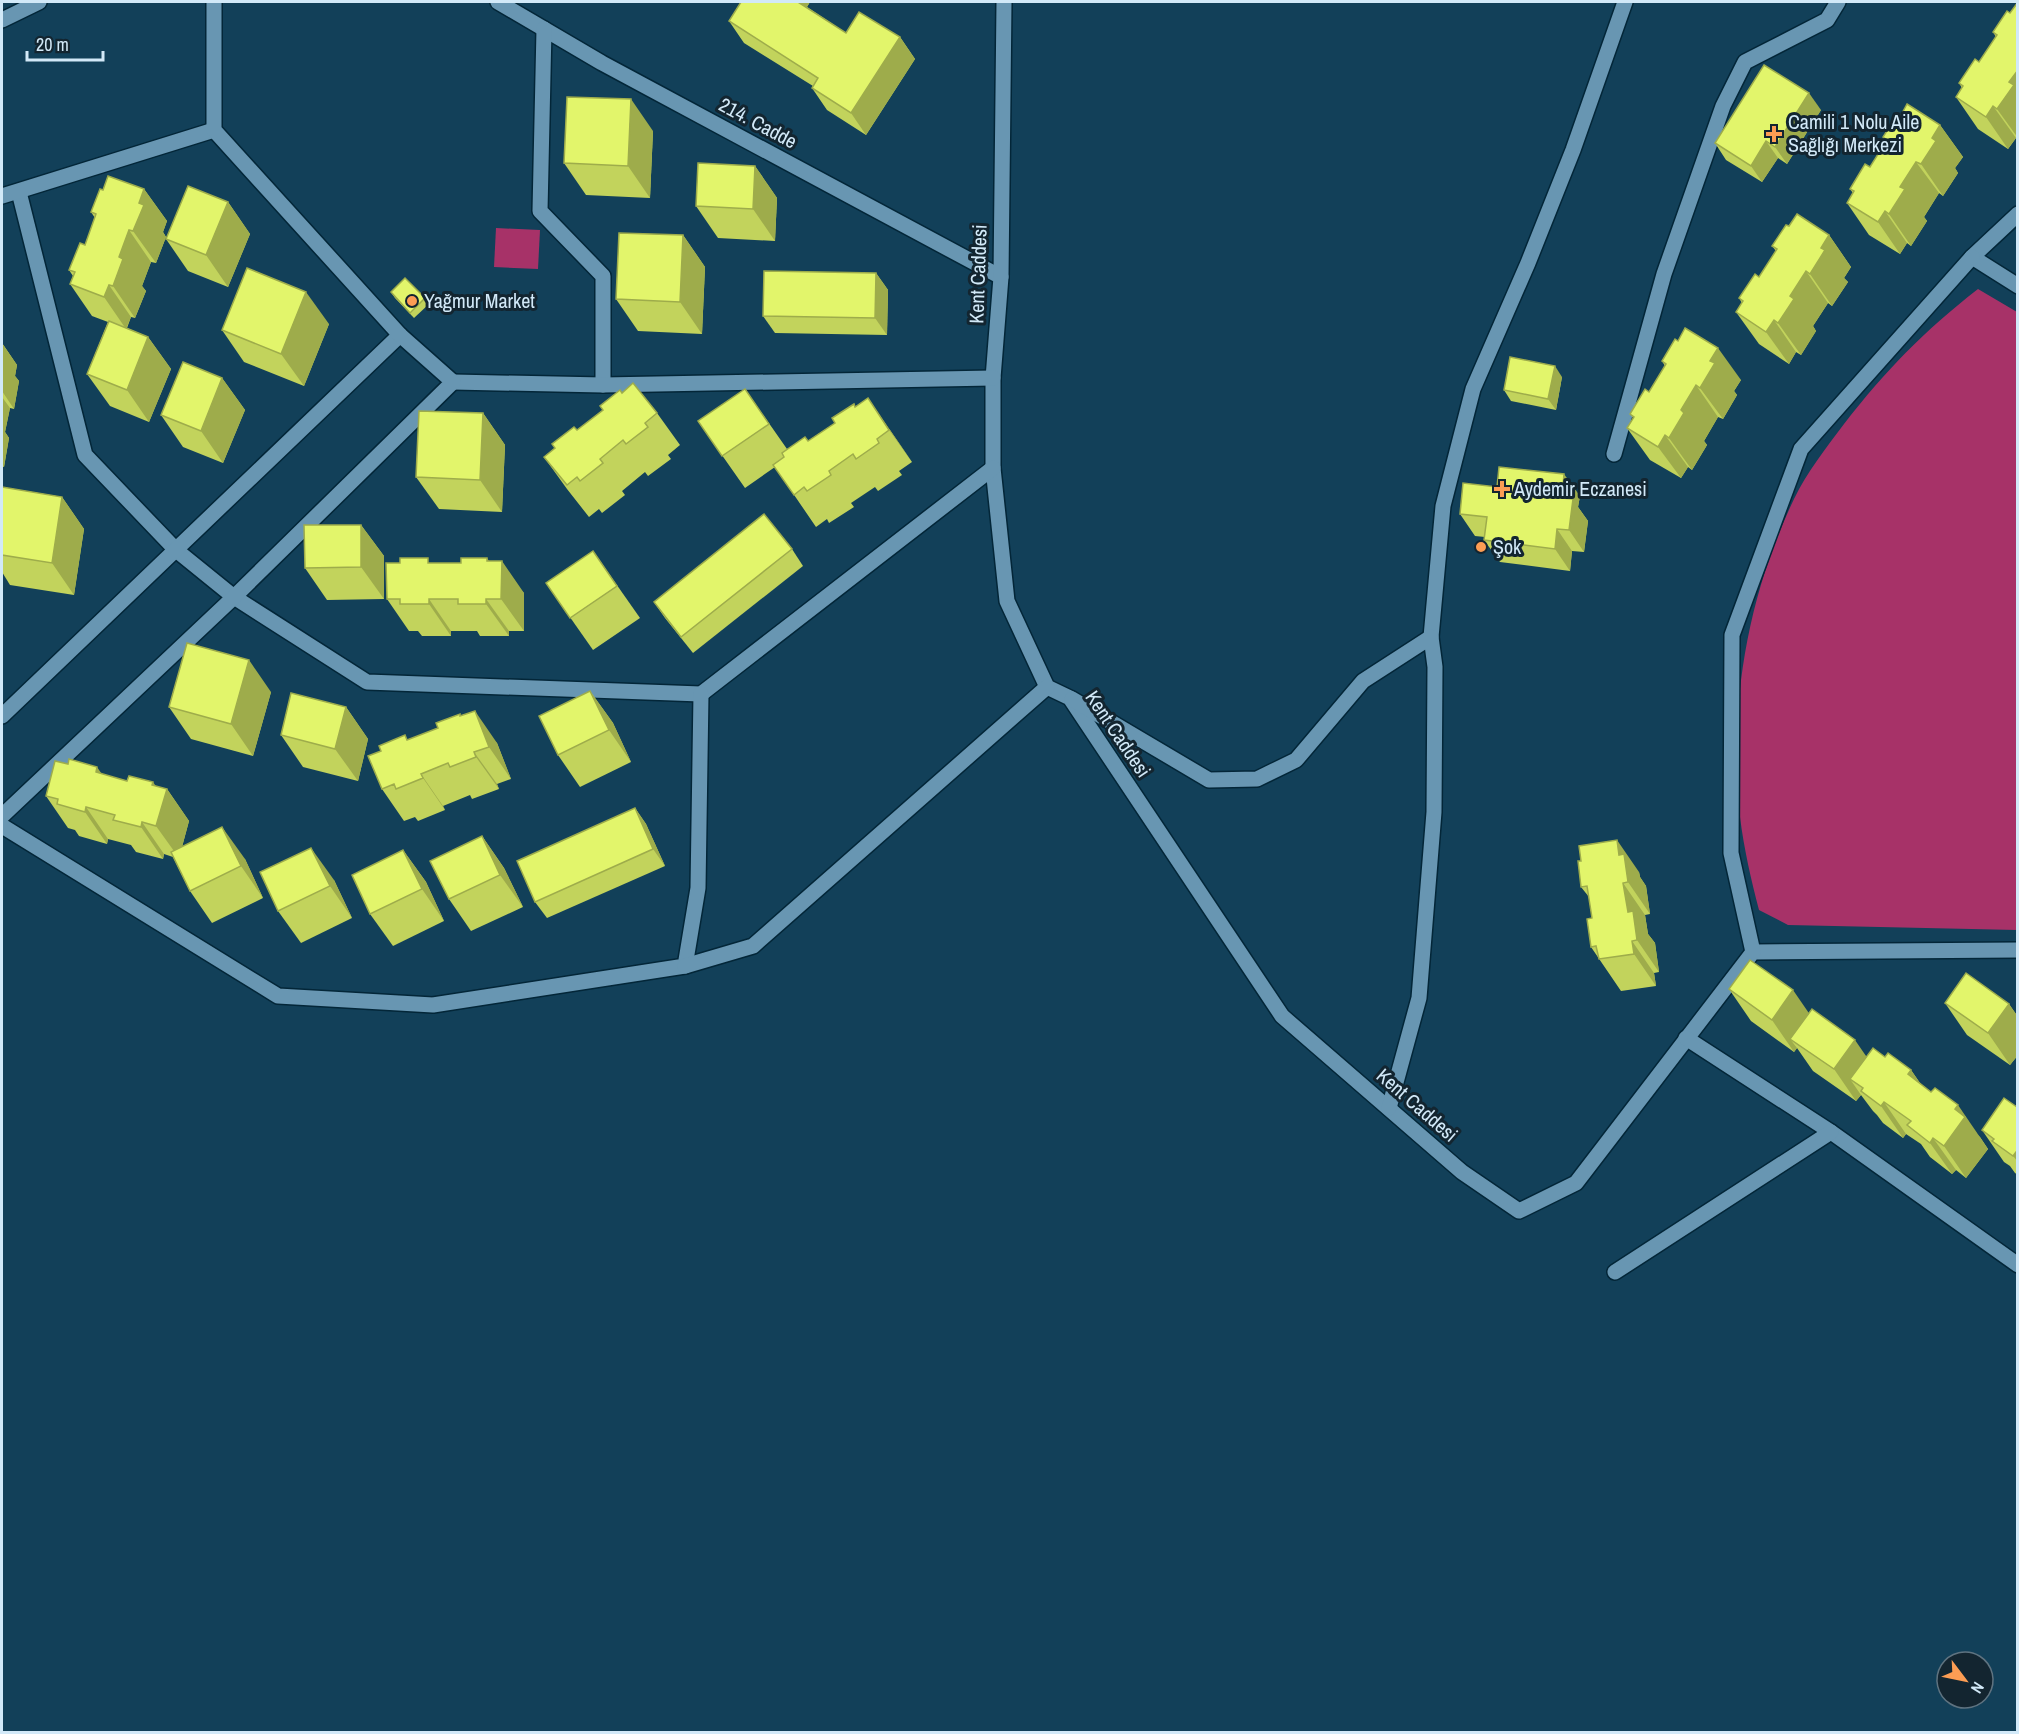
<svg xmlns="http://www.w3.org/2000/svg" width="2019" height="1734" font-family="'Archivo Narrow',sans-serif">
	<style>
		.green { fill: #a73268 }
		.lines { fill: none; stroke-linecap: round; stroke-linejoin: round }
		.minor-casing { stroke: #032638; stroke-width: 18 }
		.minor { stroke: #6896b2; stroke-width: 15 }
		.wall { fill: #c2d35c }
		.shaded-wall { fill: #9eac4b }
		.building { fill: #e2f56b; stroke: #9eac4b; stroke-width: 1.5 }
		.poi-dot { fill: #fc9d54; stroke: #132530; stroke-width: 2 }
		.labels { text-anchor: middle; stroke-width: 6; stroke-linejoin: round; paint-order: stroke }
		.poi-label { font-size: 20px; fill: #d2e9f8; stroke: #132530; text-anchor: start }
		.street-label { font-size: 20px; fill: #d2e9f8; stroke: #132530 }
	</style>
	<rect width="100%" height="100%" fill="#124059"/>
	<g class="green">
		<path d="M496,228l44,2 -2,39 -44,-2z"/>
		<path d="M1978,289l39,23v618l-229,-5 -29,-15c-8,-31 -15,-61 -19,-93 -12,-108 7,-220 54,-318 13,-27 32,-51 50,-75 42,-54 80,-93 134,-135z"/>
	</g>
	<g class="lines">
		<g class="minor-casing">
			<g id="minor">
				<path d="M498,2l104,61 399,214"/>
				<path d="M1004,2l-3,275 -8,101v90l14,133 40,86 23,11 212,318 180,156 57,39 57,-28 177,-231 265,-2"/>
				<path d="M2,20l37,-18"/>
				<path d="M544,29l-4,182 63,65v109"/>
				<path d="M19,192l66,263 91,95 58,47 133,85 334,12 292,-226"/>
				<path d="M2,196l212,-66"/>
				<path d="M2018,214l-46,43 46,29"/>
				<path d="M453,382l150,3 390,-7"/>
				<path d="M1614,454l50,-180 59,-168 22,-44 82,-42 11,-18"/>
				<path d="M1431,637l12,-131 30,-117 55,-126 45,-113 52,-148"/>
				<path d="M1072,699l137,81 48,-1 39,-19 67,-79 68,-44 4,30 -1,145 -15,186 -30,110"/>
				<path d="M2,716l398,-381"/>
				<path d="M2,816l232,-219 219,-215 -53,-47 -186,-205v-128"/>
				<path d="M2,826l276,170 155,9 252,-39 13,-78 3,-194"/>
				<path d="M1753,952l-22,-99 1,-218 69,-186 171,-192"/>
				<path d="M685,966l68,-20 294,-259"/>
				<path d="M1686,1038l145,94 187,133"/>
				<path d="M1615,1272l216,-140"/>
			</g>
		</g>
		<use href="#minor" class="minor"/>
	</g>
	<g class="wall">
		<path d="M741,2h69l-3,5 39,26 54,4 15,22 -49,76 -39,-25 -15,-22 1,-2 -69,-43 -15,-22z"/>
		<path d="M2018,2v138l-2,-2 -8,11 -30,-20 -22,-32 6,-9 -3,-5 20,-21 17,-25 -3,-5 17,-19z"/>
		<path d="M1821,110l-34,54 -9,-6 -16,24 -36,-22 -11,-17z"/>
		<path d="M1900,117l40,8 23,32 -8,11 3,5 -15,23 -4,-3 -15,24 3,4 -16,25 -4,-3 -7,11 -31,-19 -22,-32 6,-10 -3,-4 20,-22 16,-26 -3,-4z"/>
		<path d="M653,131l-3,67 -64,-3 -22,-32z"/>
		<path d="M755,166l22,32 -2,43 -57,-3 -22,-32z"/>
		<path d="M144,189l23,32 -4,11 3,5 -10,26 -5,-1 -9,24 4,5 -11,27 -4,-1 -4,11 21,9 23,32 -22,53 -39,-16 -23,-32 21,-52 -16,-6 -22,-32 3,-8 -4,-6 16,-25 10,-27 -4,-6z"/>
		<path d="M228,202l22,32 -22,53 -40,-16 -22,-32z"/>
		<path d="M1789,226l40,9 22,32 -7,11 4,4 -16,24 -4,-3 -15,23 3,5 -15,24 -5,-3 -7,12 -30,-20 -23,-32 6,-9 -3,-5 20,-21 17,-26 -4,-5z"/>
		<path d="M683,235l22,32 -3,67 -64,-3 -22,-32z"/>
		<path d="M876,273l12,17 -1,45 -112,-2 -12,-17z"/>
		<path d="M391,292l34,6 4,6 -15,14 -19,-20z"/>
		<path d="M329,324l-25,62 -60,-24 -22,-32z"/>
		<path d="M2,343l15,22 -2,11 4,5 -5,28 -4,-1 -5,24 4,6 -5,29 -2,-1z"/>
		<path d="M1662,361l79,19 -7,11 3,4 -14,24 -5,-2 -14,24 3,4 -15,25 -4,-3 -7,11 -31,-18 -23,-32 6,-10 -3,-4 19,-22 16,-26z"/>
		<path d="M1562,377l-6,33 -45,-9 -7,-11z"/>
		<path d="M222,378l23,32 -22,53 -40,-16 -22,-32z"/>
		<path d="M745,389l42,60 21,-8 27,-18 20,-16 35,23 22,32 -13,9 3,4 -24,16 -3,-4 -24,16 3,4 -25,16 -2,-4 -11,8 -41,-60 -30,21 -47,-67z"/>
		<path d="M622,393l35,20 23,32 -12,10 3,4 -23,17 -3,-4 -23,19 3,4 -23,18 -3,-4 -10,8 -22,-28 -23,-32 59,-46z"/>
		<path d="M483,413l22,32 -3,67 -63,-3 -23,-32z"/>
		<path d="M2,487l60,10 22,32 -10,66 -64,-10 -8,-13z"/>
		<path d="M1580,496l-2,11 10,14 -4,31 -12,-1 -2,20 -70,-9 -16,-22 1,-3 -10,-1 -15,-22z"/>
		<path d="M361,525l23,31v43l-57,1 -22,-32z"/>
		<path d="M792,549l11,17 -110,87 -28,-35 -11,-16z"/>
		<path d="M593,551l47,67 -47,32 -47,-67z"/>
		<path d="M489,561l35,32v38h-15v5h-29l-3,-5h-26v5h-29l-4,-5h-9l-22,-32 45,-36h29z"/>
		<path d="M590,691l23,32 18,39 -51,25 -22,-32z"/>
		<path d="M271,692l-18,64 -62,-17 -22,-32z"/>
		<path d="M346,707l22,32 -10,42 -55,-14 -22,-32z"/>
		<path d="M461,716l36,27 14,36 -14,5 2,5 -27,10 -2,-4 -27,11 2,4 -27,11 -3,-4 -11,4 -22,-32 26,-49 30,-12z"/>
		<path d="M102,774l25,7 40,8 22,32 -7,26 63,12 18,39 -51,25 -22,-32 -17,-34 -9,-3 -1,5 -27,-7 -5,-7 -23,-6 -1,5 -28,-8 -4,-6 -7,-2 -22,-32z"/>
		<path d="M635,808l11,16 19,42 -118,52 -12,-16z"/>
		<path d="M482,836l22,32 19,39 -52,24 -22,-32z"/>
		<path d="M403,850l23,32 18,39 -51,25 -23,-32z"/>
		<path d="M1639,872l1,5 6,9 4,28 -5,1 3,19 7,9 4,29 -5,1 2,13 -35,5 -30,-44 1,-29 -3,-21 -8,-10z"/>
		<path d="M334,880l18,38 -51,25 -23,-32z"/>
		<path d="M1729,989l80,24 58,44h18l26,13 9,13 60,54 8,12 -22,29 -10,-8 -4,4 -22,-17 -9,-13 -15,-10 -3,4 -20,-15 -6,-8 -4,-4 -12,-16 -5,6 -43,-30 -16,-23 -3,4 -43,-31z"/>
		<path d="M1945,1003l64,1 9,13v38l-8,10 -43,-30z"/>
		<path d="M2018,1106v69l-3,-2 -5,-7 -6,-4 -22,-32z"/>
	</g>
	<g class="shaded-wall">
		<path d="M791,2h19l-9,14z"/>
		<path d="M900,37l15,22 -49,76 -15,-22z"/>
		<path d="M2018,70v68l-21,-29 12,-27z"/>
		<path d="M1809,93l12,17 -34,54 -12,-17z"/>
		<path d="M631,99l22,32 -3,67 -22,-32z"/>
		<path d="M1993,106l23,32 -8,11 -22,-32z"/>
		<path d="M1940,125l23,32 -8,11 3,5 -15,23 -22,-32 11,-26z"/>
		<path d="M1766,141l12,17 -16,24 -11,-16z"/>
		<path d="M1916,162l23,31 -15,24 3,4 -16,25 -22,-32 11,-27z"/>
		<path d="M755,166l22,32 -2,43 -22,-32z"/>
		<path d="M144,189l23,32 -4,11 3,5 -10,26 -23,-32 6,-28z"/>
		<path d="M228,202l22,32 -22,53 -22,-32z"/>
		<path d="M1885,211l22,32 -7,11 -22,-32z"/>
		<path d="M129,230l22,32 -9,24 4,5 -11,27 -22,-32 6,-29z"/>
		<path d="M683,235l22,32 -3,67 -22,-32z"/>
		<path d="M1829,235l22,32 -7,11 4,4 -16,24 -22,-32 11,-26z"/>
		<path d="M1806,271l22,32 -15,23 3,5 -15,24 -23,-32 12,-27z"/>
		<path d="M876,273l12,17 -1,45 -12,-17z"/>
		<path d="M109,285l22,32 -5,12 -22,-32z"/>
		<path d="M306,292l23,32 -25,62 -23,-32z"/>
		<path d="M1774,320l22,32 -7,12 -23,-32z"/>
		<path d="M148,337l23,32 -22,53 -22,-32z"/>
		<path d="M2,343l15,22 -2,11 4,5 -5,28 -12,-18z"/>
		<path d="M1718,348l23,32 -7,11 3,4 -14,24 -23,-31 10,-27z"/>
		<path d="M1555,366l7,11 -6,33 -8,-11z"/>
		<path d="M222,378l23,32 -22,53 -22,-32z"/>
		<path d="M1696,385l22,32 -14,24 3,4 -15,25 -23,-32 12,-28z"/>
		<path d="M2,397l8,11 -5,24 4,6 -5,29 -2,-4z"/>
		<path d="M868,398l44,64 -23,-32z"/>
		<path d="M483,413l22,32 -3,67 -22,-32z"/>
		<path d="M1665,435l23,32 -7,11 -23,-31z"/>
		<path d="M1564,474l16,22 -2,11 10,14 -4,31 -15,-22 -7,-32z"/>
		<path d="M62,497l22,32 -10,66 -22,-32z"/>
		<path d="M361,525l23,31v43l-23,-32z"/>
		<path d="M1557,529l15,22 -2,20 -15,-22z"/>
		<path d="M487,558l14,21 1,-18 22,32v38l-23,-32 -14,-38z"/>
		<path d="M429,599l22,32v5l-22,-32z"/>
		<path d="M486,599l23,32v5l-23,-32z"/>
		<path d="M249,660l22,32 -18,64 -22,-32z"/>
		<path d="M590,691l23,32 18,39 -22,-32z"/>
		<path d="M346,707l22,32 -10,42 -23,-32z"/>
		<path d="M475,711l22,32 14,36 -22,-32z"/>
		<path d="M474,752l23,32 2,5 -23,-32z"/>
		<path d="M97,767l22,32 -23,-27z"/>
		<path d="M421,774l22,32 2,4 -22,-32z"/>
		<path d="M153,782l11,16 3,-9 22,32 -10,37 -23,-32 -4,-41z"/>
		<path d="M86,807l22,32 -1,5 -22,-32z"/>
		<path d="M635,808l11,16 19,42 -12,-17z"/>
		<path d="M142,822l22,32 -1,5 -22,-32z"/>
		<path d="M222,827l23,32 18,39 -22,-32z"/>
		<path d="M482,836l22,32 19,39 -23,-32z"/>
		<path d="M1617,840l22,32 1,5 6,9 4,28 -22,-32 -9,-27z"/>
		<path d="M311,848l23,32 18,38 -22,-32z"/>
		<path d="M403,850l23,32 18,39 -22,-32z"/>
		<path d="M1623,883l22,32 3,19 7,9 4,29 -22,-32 -9,-28z"/>
		<path d="M1632,941l22,32 2,13 -22,-32z"/>
		<path d="M1793,990l22,32 -25,17 7,9 -3,4 -22,-32z"/>
		<path d="M2009,1004l9,13v38l-8,10 -22,-32z"/>
		<path d="M1855,1040l22,32 -14,16 -13,-9 11,16 -5,6 -22,-32z"/>
		<path d="M1911,1070l22,32 -25,-28z"/>
		<path d="M1884,1102l22,32 -3,4 -22,-32z"/>
		<path d="M1958,1105l30,44 -22,29 -22,-32 11,-37z"/>
		<path d="M1933,1138l23,32 -4,4 -22,-31z"/>
		<path d="M2016,1152l2,2v8l-5,-6z"/>
	</g>
	<g class="building">
		<path d="M741,2h57l48,31 13,-21 41,25 -49,76 -39,-25 6,-10 -89,-57z"/>
		<path d="M2018,2v68l-9,12 5,3 -17,24 -4,-3 -7,11 -30,-20 7,-11 -4,-3 16,-24 4,3 18,-27 -4,-3 14,-21 3,2z"/>
		<path d="M1764,65l45,28 -34,54 -9,-6 -15,25 -36,-23z"/>
		<path d="M567,97l64,2 -3,67 -64,-3z"/>
		<path d="M1907,104l33,21 -8,13 4,3 -15,23 -5,-2 -16,25 5,2 -16,25 -4,-3 -7,11 -31,-19 7,-12 -4,-2 15,-25 5,3 17,-27 -4,-3 14,-22 3,2z"/>
		<path d="M698,163l57,3 -2,43 -57,-3z"/>
		<path d="M108,176l36,13 -5,14 5,2 -11,26 -4,-1 -10,27 4,2 -10,27 -4,-1 -5,12 -34,-13 5,-12 -6,-2 11,-27 5,2 11,-31 -5,-2 9,-23 3,1z"/>
		<path d="M188,186l40,16 -22,53 -40,-16z"/>
		<path d="M1797,214l32,21 -8,13 4,2 -15,24 -4,-3 -16,25 4,3 -16,24 -4,-3 -8,12 -30,-20 7,-11 -4,-3 16,-24 4,3 18,-28 -5,-3 14,-21 3,1z"/>
		<path d="M619,233l64,2 -3,67 -64,-3z"/>
		<path d="M247,268l59,24 -25,62 -59,-24z"/>
		<path d="M764,271l112,2 -1,45 -112,-2z"/>
		<path d="M405,278l20,20 -15,15 -19,-21z"/>
		<path d="M109,321l39,16 -21,53 -40,-16z"/>
		<path d="M1685,328l33,20 -8,13 5,2 -15,25 -4,-3 -15,25 3,3 -15,25 -4,-3 -7,12 -31,-19 7,-11 -4,-3 15,-25 4,3 17,-28 -4,-3 13,-22 3,2z"/>
		<path d="M1510,357l45,9 -7,33 -44,-9z"/>
		<path d="M183,362l39,16 -21,53 -40,-16z"/>
		<path d="M633,383l24,30 -12,10 3,4 -22,17 -3,-4 -23,19 3,4 -23,18 -3,-4 -10,8 -23,-28 11,-9 -3,-4 22,-17 3,3 26,-20 -3,-4 20,-16 2,3z"/>
		<path d="M745,389l24,35 -47,32 -24,-35z"/>
		<path d="M868,398l21,32 -12,9 2,4 -23,16 -3,-5 -24,17 2,4 -24,16 -3,-4 -10,8 -21,-30 11,-8 -2,-4 23,-16 3,4 27,-18 -3,-5 22,-14 1,3z"/>
		<path d="M419,411l64,2 -3,67 -64,-3z"/>
		<path d="M1499,467l65,7 -2,24 11,1 -4,31 -12,-1 -2,20 -71,-9 3,-23 -27,-3 3,-31 34,4z"/>
		<path d="M2,487l60,10 -10,66 -50,-8z"/>
		<path d="M764,514l28,35 -111,88 -27,-35z"/>
		<path d="M304,525h57v42l-56,1z"/>
		<path d="M593,551l24,35 -47,32 -24,-35z"/>
		<path d="M400,558h28v5h33v-5h26v3h15l-1,38h-15v5h-28v-5h-29v5h-29v-5h-13l-1,-36h14z"/>
		<path d="M187,643l62,17 -18,64 -62,-17z"/>
		<path d="M590,691l19,39 -51,25 -19,-39z"/>
		<path d="M291,693l55,14 -11,42 -54,-14z"/>
		<path d="M475,711l14,36 -15,5 2,5 -26,10 -2,-4 -27,11 2,4 -27,11 -2,-5 -12,5 -14,-33 13,-5 -2,-5 26,-11 2,5 31,-12 -2,-5 24,-9v2z"/>
		<path d="M69,759l28,8 -1,5 31,9 2,-5 24,6 -1,3 15,4 -11,37 -14,-4 -1,5 -28,-7 2,-5 -29,-8 -1,5 -28,-8 1,-5 -12,-3 9,-35 13,3z"/>
		<path d="M635,808l18,41 -118,53 -18,-41z"/>
		<path d="M222,827l19,39 -51,25 -19,-39z"/>
		<path d="M482,836l18,39 -51,24 -19,-38z"/>
		<path d="M1617,840l2,15 5,-1 4,28 -5,1 5,29 5,-1 4,29 -5,1 2,13 -35,5 -3,-13 -5,1 -4,-28 5,-1 -5,-32 -6,1 -3,-26h3l-2,-15z"/>
		<path d="M311,848l19,38 -52,25 -18,-39z"/>
		<path d="M403,850l19,39 -52,25 -18,-39z"/>
		<path d="M1750,960l43,30 -21,30 -43,-31z"/>
		<path d="M1966,973l43,31 -21,29 -43,-30z"/>
		<path d="M1812,1009l43,31 -21,29 -44,-30z"/>
		<path d="M1873,1048l12,9 3,-4 23,17 -3,4 23,18 4,-4 23,17 -3,4 10,8 -21,29 -11,-8 -3,5 -23,-18 4,-4 -27,-19 -3,4 -20,-15 2,-3 -13,-9z"/>
		<path d="M2004,1098l13,9 1,-1v47l-2,-1 -3,4 -21,-15 2,-2 -12,-9z"/>
	</g>
	<g class="poi-dot">
		<path d="M1771 125h6v6h6v6h-6v6h-6v-6h-6v-6h6z"/>
		<circle cx="412" cy="301" r="6"/>
		<path d="M1499 480h6v6h6v6h-6v6h-6v-6h-6v-6h6z"/>
		<circle cx="1481" cy="547" r="6"/>
	</g>
	<g class="labels">
		<g class="poi-label">
			<text x="1788" y="129">Camili 1 Nolu Aile<tspan x="1788" dy="23">Sağlığı Merkezi</tspan></text>
			<text x="424" y="308">Yağmur Market</text>
			<text x="1514" y="496">Aydemir Eczanesi</text>
			<text x="1493" y="554">Şok</text>
		</g>
		<g class="street-label">
			<text transform="translate(758 123) rotate(28)" y="7">214. Cadde</text>
			<text transform="translate(978 274) rotate(-88)" y="7">Kent Caddesi</text>
			<text transform="translate(1118 734) rotate(56)" y="7">Kent Caddesi</text>
			<text transform="translate(1417 1105) rotate(41)" y="7">Kent Caddesi</text>
		</g>
	</g>
	<rect width="2019" height="1734" fill="none" stroke="#d2e9f8" stroke-width="6"/>
	<g transform="translate(1965 1680) rotate(122)"><circle r="28" fill="#132530" stroke="#5f7380" stroke-width="1.5"/>
	<path d="M0-4.5L10 22L0 15L-10 22Z" fill="#fc9d54"/>
	<text y="-9" font-size="16" font-weight="bold" text-anchor="middle" fill="#d2e9f8">N</text>
	</g>
	<path d="M27 51v9h76v-9" fill="none" stroke="#d2e9f8" stroke-width="3"/>
	<text x="36" y="51" font-size="18" fill="#d2e9f8" stroke="#132530" stroke-width="4.5" paint-order="stroke">20 m</text>
</svg>
